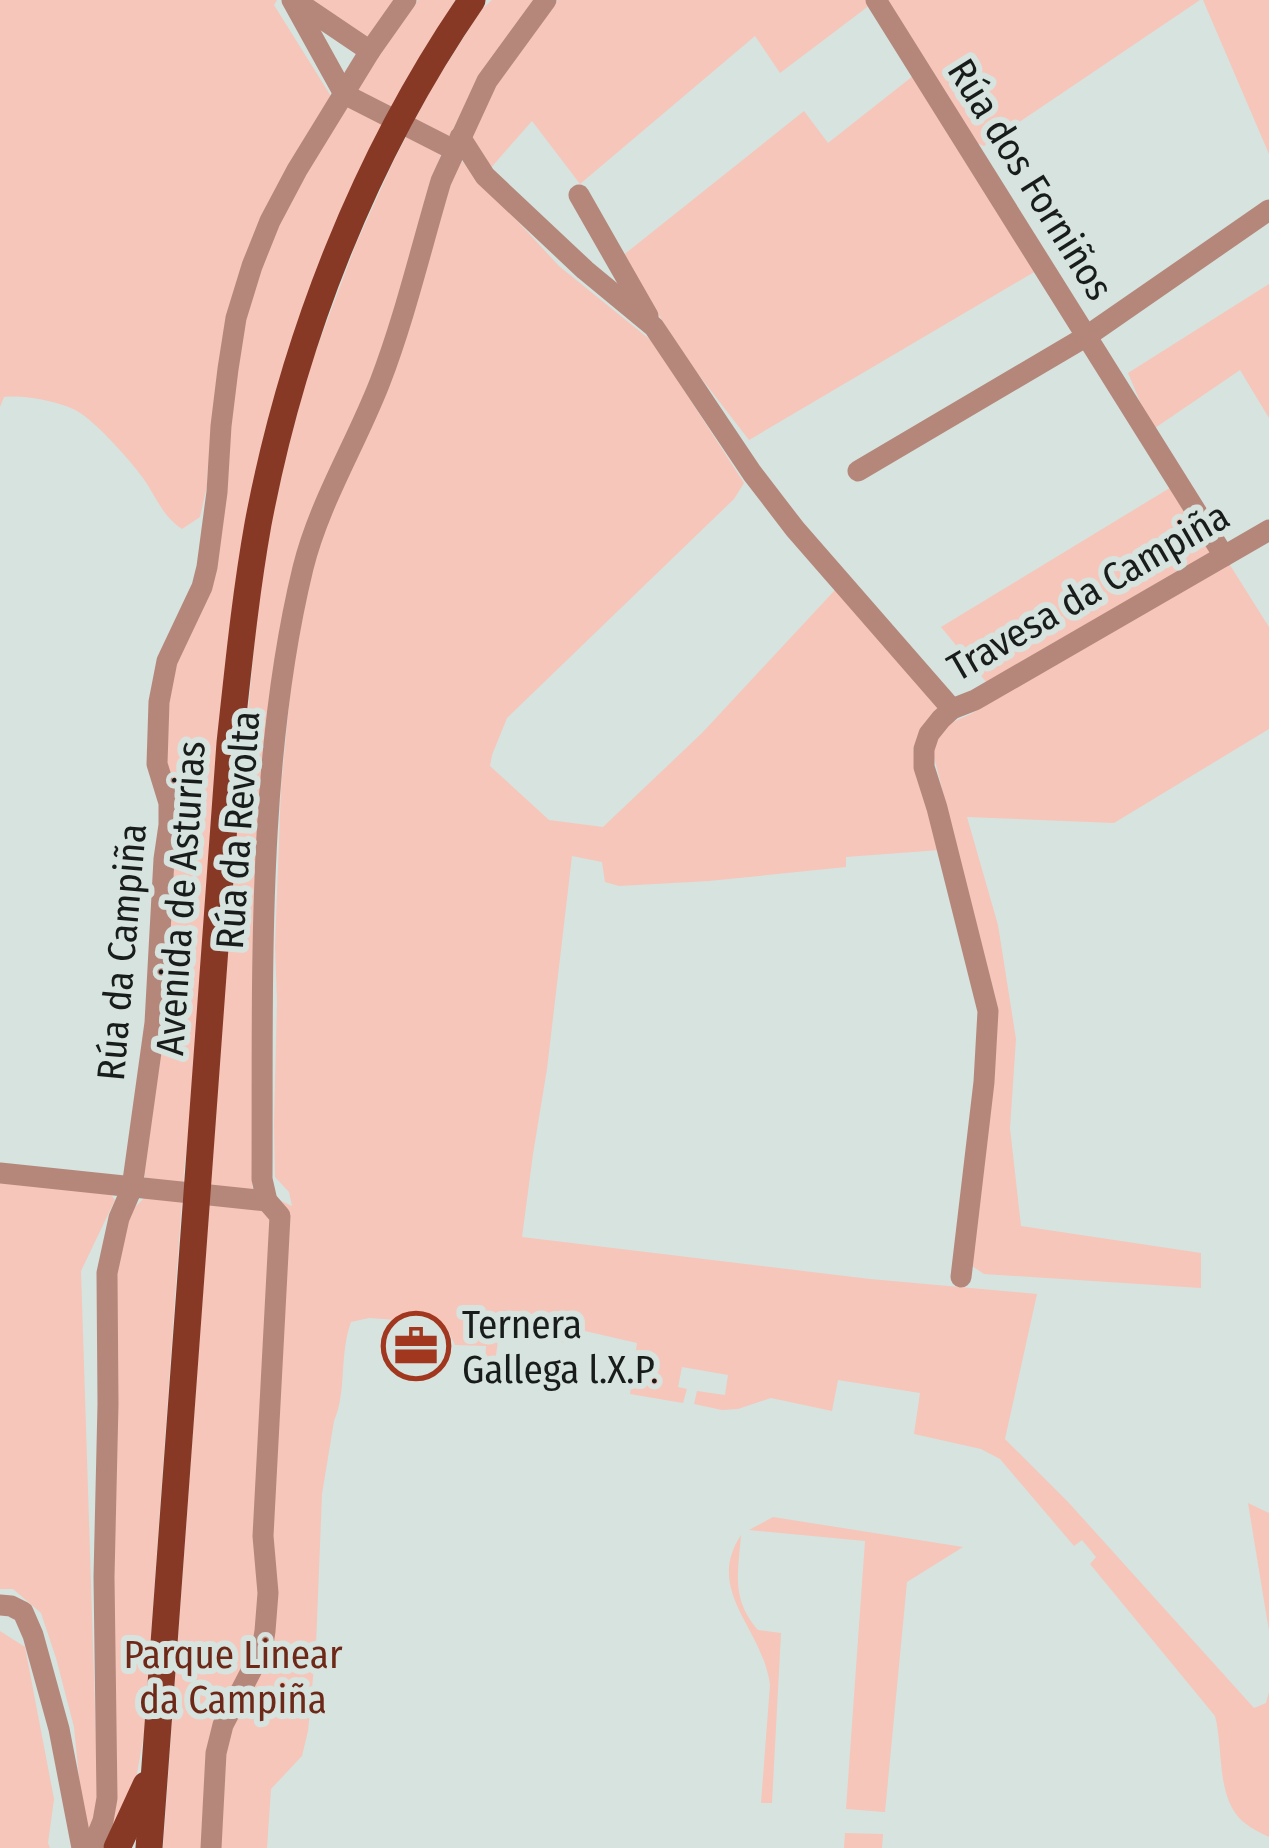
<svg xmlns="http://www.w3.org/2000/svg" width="1269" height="1848" font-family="'Fira Sans Condensed',sans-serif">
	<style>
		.green { fill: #f6c6ba }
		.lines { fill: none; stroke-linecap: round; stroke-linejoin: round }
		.minor { stroke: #b5877b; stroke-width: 21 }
		.major { stroke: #883926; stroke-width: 27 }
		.labels { text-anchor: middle; stroke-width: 12; stroke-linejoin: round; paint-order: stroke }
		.street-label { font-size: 39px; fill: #181d1b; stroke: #d7e3de }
		.poi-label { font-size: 39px; fill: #181d1b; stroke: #d7e3de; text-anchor: start }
		.park-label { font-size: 39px; fill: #6d2818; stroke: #d7e3de }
	</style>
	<rect width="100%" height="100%" fill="#d7e3de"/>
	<g class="green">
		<path d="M0,0h277l-3,5 60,96 22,-16 62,-85h37l-77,135 -99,250 -95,786 -40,563 -8,45 -27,69h-12l16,-574 18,-63 13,-13 3,-18 -4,-7 22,-405 -2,-60 32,-102 28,-158 -15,17 -1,21 -7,31 -18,12c-20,-13 -26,-33 -39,-51 -13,-18 -48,-57 -66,-67 -19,-10 -53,-16 -73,-14l-4,10z"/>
		<path d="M311,0h88l-32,42z"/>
		<path d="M492,0h45l-80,121 -17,36 -18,53 -26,100 -111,295 -33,582 40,19 -3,-14 -14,-15 -1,-54 3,-121 -2,-56 6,-158 12,-126 22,-114 144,-390 100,108 94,76 91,141 -10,16 -27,26 -200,193 -15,37 -2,11 59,54 54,7 99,-94 133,-143 106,120 -14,12 -14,28 27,100 -94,7v10l-137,14 -90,5 -14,-4 -3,-20 -30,-6 -25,213 -14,85 -11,83 348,42 167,15 -32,145 64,64 185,205 12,-5 3,-11v145c-12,-6 -25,-12 -33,-23 -19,-26 -13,-68 -21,-98l-125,-152 6,-7 -14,-17 -8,6 -74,-87 -19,-10 -67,-15 6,-41 -82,-13 -6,31 -61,-13 -33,11 -16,1 -28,-6 3,-13 28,4 3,-20 -46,-8 -4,20 9,2 -4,14 -53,-9 7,-51 -65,-15 -5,15 -68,-10 -5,37 -9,-2 1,-22 -31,-1 -7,-15 -9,-7 -70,-5 -18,4c-12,33 -4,70 -17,99l-12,73 -6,152 -8,85 -6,25 -31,33 -4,59h-104l70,-976 29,-309 21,-97 26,-97 47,-125 38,-84 37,-71 50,-79z"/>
		<path d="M558,0h309l3,5 -90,68 -25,-37 -175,148 -48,-63 -43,49 -20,-29 19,-49z"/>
		<path d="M884,0h316l-216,146 -10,-4z"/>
		<path d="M1203,0h66v154z"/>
		<path d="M913,76l123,195 -287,169 -58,-75 -70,-108 183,-146 24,32z"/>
		<path d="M1269,284v134l-29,-48 -88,60 -24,-57z"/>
		<path d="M1173,486l42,65 -228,132 -46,-56z"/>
		<path d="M1228,562l41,65v102l-155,94 -147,-6 31,108 18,114 -6,89 11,98 180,27v35l-217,-14 -12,-8 24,-264 -64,-253c7,-21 19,-27 39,-35z"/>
		<path d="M0,1182l109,10 6,8 -34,71 17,531 -1,16 -12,21 -11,-112 -18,-69 -15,-45 -28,-24h-13z"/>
		<path d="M1248,1503l21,10v118z"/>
		<path d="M773,1517l190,30 -56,35 -22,230 -39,-3 19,-268 -116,-11z"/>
		<path d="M741,1535c-3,38 -10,64 17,95l23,3 -9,170h-11l9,-118c-7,-57 -66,-94 -29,-150z"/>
		<path d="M0,1631l25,16 29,152 -6,44 2,5h-50z"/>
		<path d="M845,1833l38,1 -1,14h-38z"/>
	</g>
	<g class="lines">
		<g class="minor">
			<path d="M292,0l52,94 110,56"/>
			<path d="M876,0l348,556"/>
			<path d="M296,1l74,50"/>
			<path d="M460,137l25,39 100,94 69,57 98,146 43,56 157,180"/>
			<path d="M579,195l69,121"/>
			<path d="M858,471l229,-135 182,-126"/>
			<path d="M0,1173l267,28"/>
			<path d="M961,1277l23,-195 4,-71 -51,-203 -13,-41v-18l5,-15 12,-15 11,-10 23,-9 294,-170"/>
			<path d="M0,1605l11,1 12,6 10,23 26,94 23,119"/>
			<path d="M92,1848l11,-27 4,-23 -3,-221 4,-173 -1,-131 12,-55 13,-30 23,-165 9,-164 5,-34v-22l-12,-39 2,-62 8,-41 35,-74 5,-20 10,-75 4,-66 7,-57 8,-51 16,-52 18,-45 27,-51 73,-119 36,-51"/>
			<path d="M211,1848l5,-95 7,-28 39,-75 3,-19 3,-38 -5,-57 17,-320 -13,-15 -5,-22c1,-199 -6,-418 41,-611 16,-65 53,-124 77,-186 25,-65 41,-134 61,-201l46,-100 59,-81"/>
		</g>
		<g class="major">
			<path d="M117,1848l29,-63"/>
			<path d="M149,1848l81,-1105c8,-73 15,-146 28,-219 35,-185 107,-369 214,-524"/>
		</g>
	</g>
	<defs>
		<g id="office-ring" transform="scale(3.45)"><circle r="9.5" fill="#d7e3de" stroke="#a0371e" stroke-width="1.5"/><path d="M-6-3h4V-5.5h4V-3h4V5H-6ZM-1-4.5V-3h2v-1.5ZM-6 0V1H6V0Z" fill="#a0371e"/></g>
	</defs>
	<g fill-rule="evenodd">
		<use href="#office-ring" x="416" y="1346"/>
	</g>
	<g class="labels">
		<g class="street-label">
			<text transform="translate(1031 179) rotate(58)" y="14">Rúa dos Forniños</text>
			<text transform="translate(1088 591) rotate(-30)" y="14">Travesa da Campiña</text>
			<text transform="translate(237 830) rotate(-86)" y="14">Rúa da Revolta</text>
			<text transform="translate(180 898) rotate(-86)" y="14">Avenida de Asturias</text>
			<text transform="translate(121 952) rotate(-85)" y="14">Rúa da Campiña</text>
		</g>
		<g class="poi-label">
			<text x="462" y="1338">Ternera<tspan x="462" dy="45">Gallega l.X.P.</tspan></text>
		</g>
		<g class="park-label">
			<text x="233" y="1668">Parque Linear<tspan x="233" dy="45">da Campiña</tspan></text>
		</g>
	</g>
</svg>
